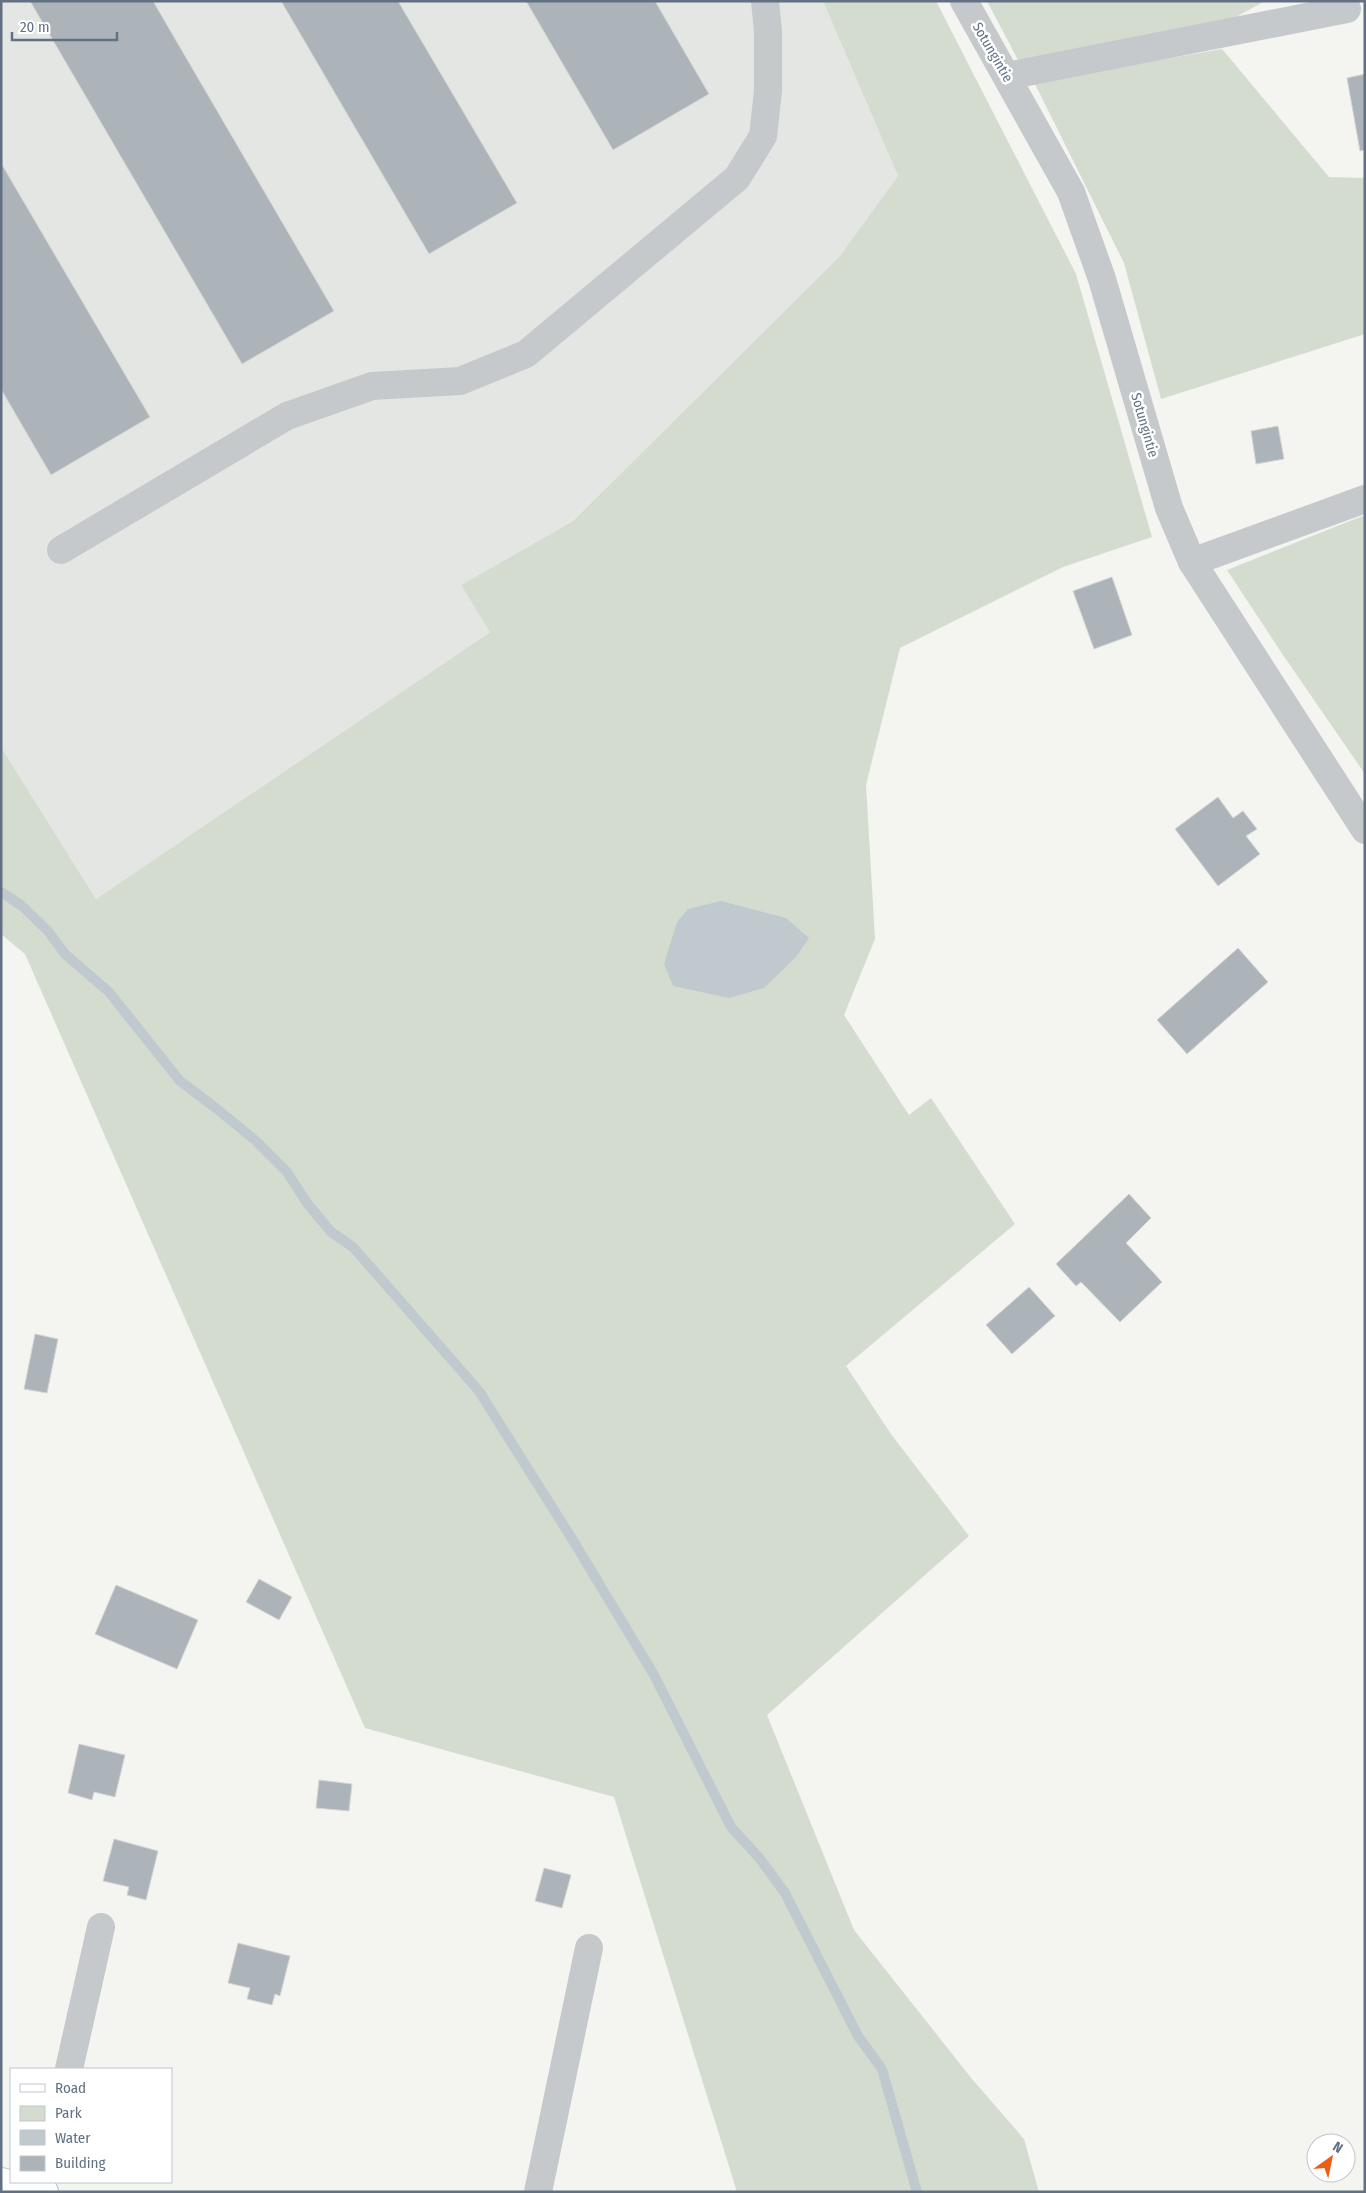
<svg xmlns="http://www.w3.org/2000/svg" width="1366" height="2193" font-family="'Fira Sans Condensed',sans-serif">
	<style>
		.built { fill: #e4e6e3 }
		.green { fill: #d4dcd0 }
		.water { fill: #bfc9ce }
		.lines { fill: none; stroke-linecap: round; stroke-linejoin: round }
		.stream { stroke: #bfc9ce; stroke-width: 10 }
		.building { fill: #acb4b9; stroke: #d5d5d3 }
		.major-casing { stroke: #b8bbbf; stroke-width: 30 }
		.minor { stroke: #c6c9cc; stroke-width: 28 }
		.major { stroke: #fff; stroke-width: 28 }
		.labels { text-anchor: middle; stroke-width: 5; stroke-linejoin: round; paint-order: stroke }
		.street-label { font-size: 14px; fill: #617183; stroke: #fff }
	</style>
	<rect width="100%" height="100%" fill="#f4f4f0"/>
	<path class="built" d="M1,1h822l75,175 -59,81 -266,264 -112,64 30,46 -395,268 -95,-152z"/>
	<g class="green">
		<path d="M823,1h113l140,273 76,263 -89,30 -163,81 -34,137 9,154 -31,76 65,100 22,-17 84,126 -169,142 45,68 78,102 -202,179 87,215 118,149 52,60 15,53h-302l-123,-395 -249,-69 -340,-774 -24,-20v-187l95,152 394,-267 -29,-47 112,-64 266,-264 59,-81z"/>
		<path d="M987,1h278l-40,22 -207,37z"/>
		<path d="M1222,49l107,128 36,1v156l-204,65 -37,-136 -90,-181z"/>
		<path d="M1365,515v259l-82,-119 -56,-85z"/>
	</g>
	<path class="water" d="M721,901l65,17 23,20 -13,19 -32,31 -35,10 -56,-12 -9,-22 13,-42 11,-13z"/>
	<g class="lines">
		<path class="stream" d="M1,892l21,14 26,25 17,23 44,38 71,89 37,28 39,32 31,31 20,31 24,29 22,15 126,144 95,151 80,133 77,152 30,33 24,33 73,143 24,33 35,123"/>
	</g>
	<g class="building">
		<path d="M30,1h123l181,310 -92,53z"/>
		<path d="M281,1h117l119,202 -88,51z"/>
		<path d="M526,1h129l54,93 -96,56z"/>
		<path d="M1365,74v76l-5,1 -13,-73z"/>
		<path d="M1,163l149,254 -99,58 -50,-86z"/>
		<path d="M1278,426l6,33 -28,5 -5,-33z"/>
		<path d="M1112,577l20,58 -38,14 -21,-58z"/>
		<path d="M1218,797l15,21 10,-7 14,18 -11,7 14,18 -42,32 -43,-57z"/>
		<path d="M1238,948l30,34 -81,72 -30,-34z"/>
		<path d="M1129,1194l22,24 -25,25 36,39 -42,40 -39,-40 -5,4 -20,-22z"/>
		<path d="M1029,1287l26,29 -43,38 -26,-29z"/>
		<path d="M35,1334l23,5 -11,54 -23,-4z"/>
		<path d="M259,1579l33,18 -13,23 -33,-18z"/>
		<path d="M116,1585l82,35 -21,49 -82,-35z"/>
		<path d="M79,1744l46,11 -10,42 -21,-5 -2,8 -24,-7z"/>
		<path d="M319,1780l33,4 -3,27 -33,-3z"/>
		<path d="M114,1839l44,12 -12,49 -19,-5 2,-8 -26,-6z"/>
		<path d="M544,1868l27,7 -9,33 -27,-7z"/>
		<path d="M238,1943l52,13 -10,40 -5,-2 -3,11 -25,-6 3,-11 -22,-5z"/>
	</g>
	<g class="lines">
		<g class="major-casing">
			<path id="major" d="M1,2182l43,10"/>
		</g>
		<g class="minor">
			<path d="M964,1l107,191 31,87 67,229 23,54 173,268"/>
			<path d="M1007,76l340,-67"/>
			<path d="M61,550l226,-134 85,-30 88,-5 66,-27 211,-176 26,-42 5,-45v-59l-3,-31"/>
			<path d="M1192,562l173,-63"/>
			<path d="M69,2069l32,-142"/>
			<path d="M538,2192l51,-244"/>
		</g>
		<use href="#major" class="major"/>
	</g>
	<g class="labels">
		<g class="street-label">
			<text transform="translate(993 52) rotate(60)" y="5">Sotungintie</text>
			<text transform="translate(1145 425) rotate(74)" y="5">Sotungintie</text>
		</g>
	</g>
	<rect width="1366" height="2193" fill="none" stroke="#617183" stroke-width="5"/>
	<rect x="10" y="2068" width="162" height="115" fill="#ffffff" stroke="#c0c6cd"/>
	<rect x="20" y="2084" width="25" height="8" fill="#ffffff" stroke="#c0c6cd"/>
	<text x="55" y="2093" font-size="15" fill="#617183">Road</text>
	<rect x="20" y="2106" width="25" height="15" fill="#d4dcd0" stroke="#c0c6cd"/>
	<text x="55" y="2118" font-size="15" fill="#617183">Park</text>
	<rect x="20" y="2130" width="25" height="15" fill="#bfc9ce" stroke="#c0c6cd"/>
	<text x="55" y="2143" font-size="15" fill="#617183">Water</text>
	<rect x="20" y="2156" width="25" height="15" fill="#acb4b9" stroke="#c0c6cd"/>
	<text x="55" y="2168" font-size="15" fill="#617183">Building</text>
	<g transform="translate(1331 2158) rotate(33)"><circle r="24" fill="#ffffff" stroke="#c0c6cd"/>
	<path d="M0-4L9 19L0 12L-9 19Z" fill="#ee5d16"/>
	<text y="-8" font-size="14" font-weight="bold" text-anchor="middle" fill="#617183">N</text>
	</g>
	<path d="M12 32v8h105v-8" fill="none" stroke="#617183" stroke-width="2.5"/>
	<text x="20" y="32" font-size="15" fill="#617183" stroke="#ffffff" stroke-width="4" paint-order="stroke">20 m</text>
</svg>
